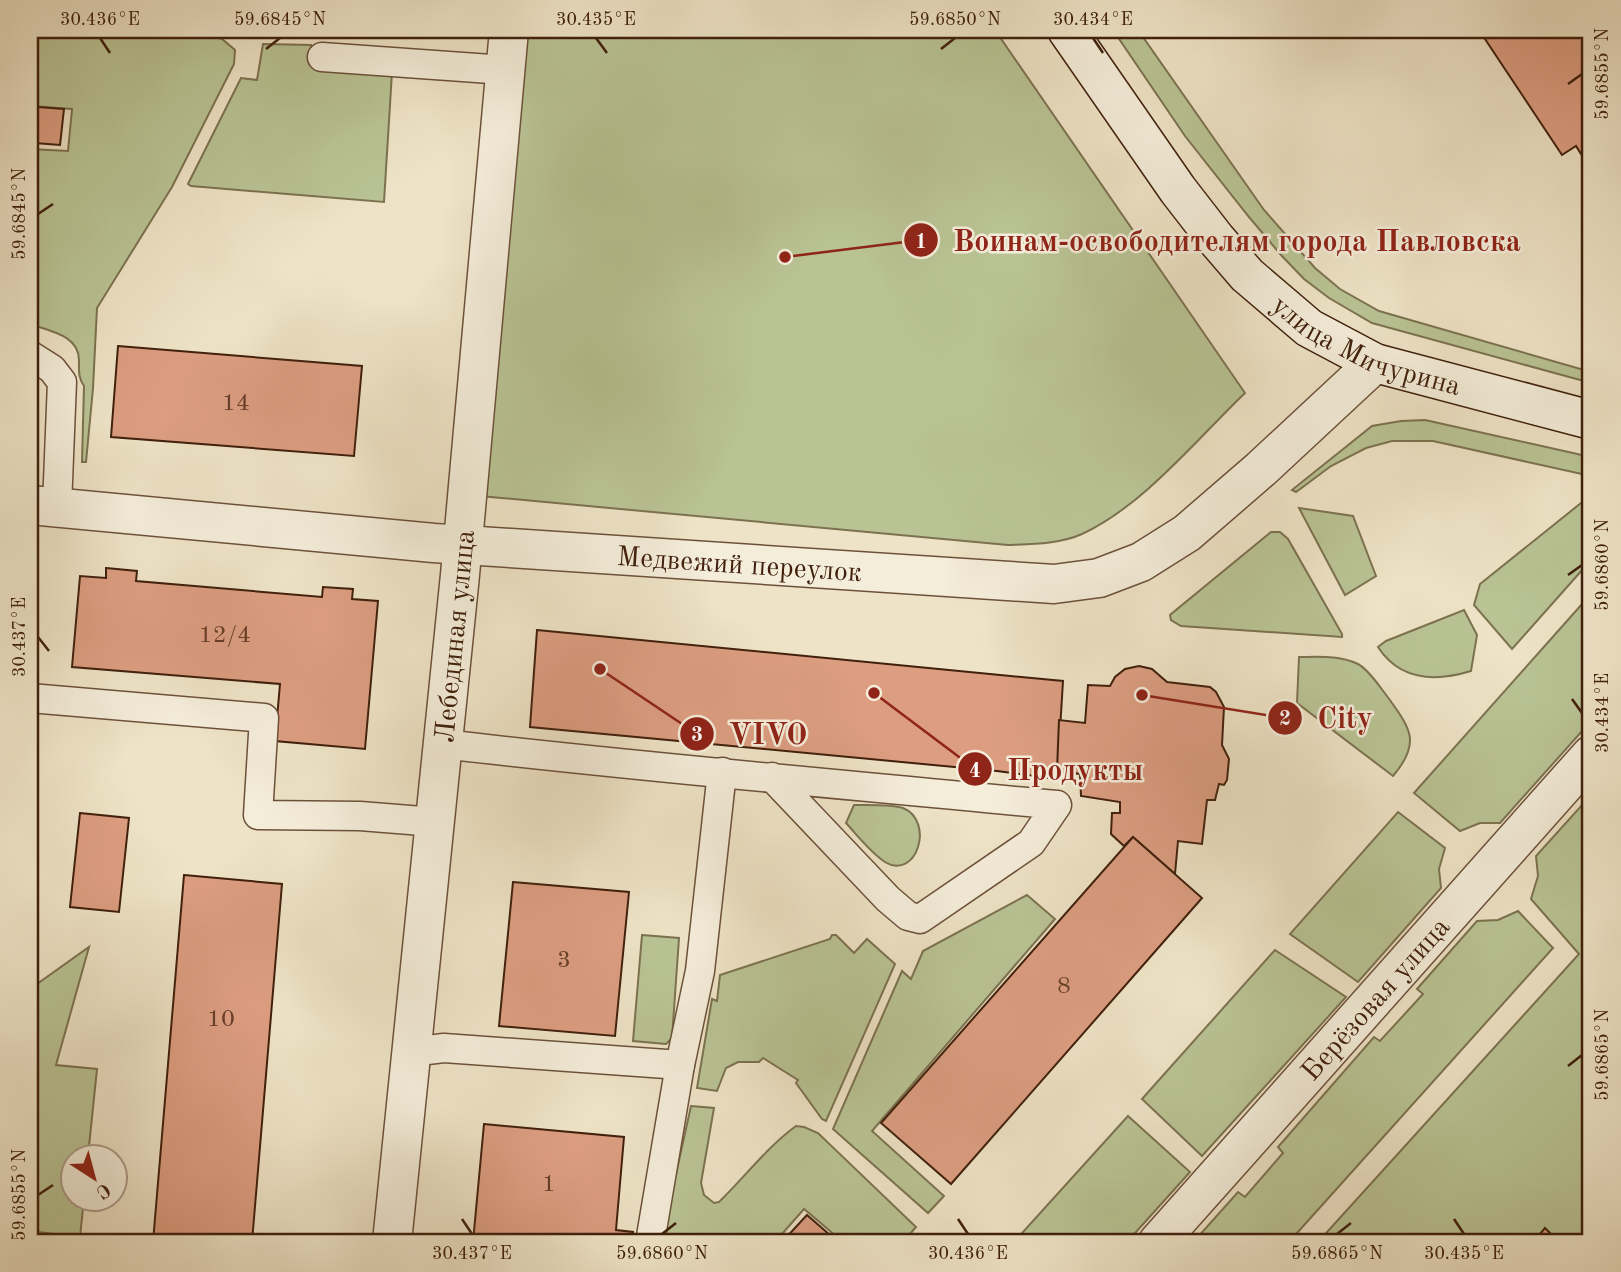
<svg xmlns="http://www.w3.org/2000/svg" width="1621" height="1272" font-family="'Old Standard TT',serif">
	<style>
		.green { fill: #b9c394; stroke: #7c7250; stroke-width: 2 }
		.building { fill: #dc9d81; stroke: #40200c; stroke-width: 2 }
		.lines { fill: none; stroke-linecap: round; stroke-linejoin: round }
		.service-casing { stroke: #6c513a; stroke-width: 31 }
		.pedestrian-casing { stroke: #6c513a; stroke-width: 41 }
		.minor-casing { stroke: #6c513a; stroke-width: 41 }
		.tertiary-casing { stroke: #6c513a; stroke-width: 41 }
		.secondary-casing { stroke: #40200c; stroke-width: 41 }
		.service { stroke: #f4edda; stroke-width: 28 }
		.pedestrian { stroke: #f4edda; stroke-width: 38 }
		.minor { stroke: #f4edda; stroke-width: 38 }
		.tertiary { stroke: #f4edda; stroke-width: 38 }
		.secondary { stroke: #f4edda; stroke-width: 38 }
		.ticks { fill: none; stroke: #40200c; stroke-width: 2.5 }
		.labels { text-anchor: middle; stroke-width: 5; stroke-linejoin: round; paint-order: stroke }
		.number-label { font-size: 24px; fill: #673f29 }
		.street-label { font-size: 28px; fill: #40200c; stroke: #f4edda }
		.leader { fill: none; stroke: #8f2418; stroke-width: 2.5 }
		.callout-dot { fill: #8f2418; stroke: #f4edda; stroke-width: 2.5 }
		.mark-label { font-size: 21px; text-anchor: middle; font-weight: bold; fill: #fff }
		.callout-label { font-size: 30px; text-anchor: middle; font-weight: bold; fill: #8f2418; stroke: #f4edda; stroke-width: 5; stroke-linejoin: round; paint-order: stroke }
		.neatline { fill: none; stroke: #40200c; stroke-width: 2.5 }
		.ticks-label { font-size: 18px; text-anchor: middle; fill: #40200c }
	</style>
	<rect width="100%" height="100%" fill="#eee3c6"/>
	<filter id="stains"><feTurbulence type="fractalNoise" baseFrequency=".00286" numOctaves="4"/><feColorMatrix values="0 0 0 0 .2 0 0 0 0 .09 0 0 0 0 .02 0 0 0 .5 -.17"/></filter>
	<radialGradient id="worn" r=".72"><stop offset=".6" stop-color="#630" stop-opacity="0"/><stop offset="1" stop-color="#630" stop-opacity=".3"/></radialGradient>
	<g class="green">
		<path d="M30,30h164l28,9 13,11 -1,14 -62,123 -75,121 -4,80 -7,74h-4l2,-76c-6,-8 -5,-16 -5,-26 0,-25 -30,-29 -49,-36v-175l38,2 4,-42 -42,-3z"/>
		<path d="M522,30h473l250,363c-48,46 -102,113 -163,141 -22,10 -50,10 -74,11l-528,-49z"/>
		<path d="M1113,30h25l126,180 51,58 25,21 39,22 212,61v11l-219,-60 -43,-25 -25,-19 -23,-24 -32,-38 -64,-81z"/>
		<path d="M263,44l48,1v20l81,7 -8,130 -193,-16 -3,-2 53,-106 16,2z"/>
		<path d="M1425,420l166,37v19l-158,-35h-41l-26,7 -35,18 -35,26 -4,-2 80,-64 29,-5z"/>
		<path d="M1581,503l10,1v56l-79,89 -38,-44 6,-21z"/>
		<path d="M1299,508l54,8 23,60 -31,19z"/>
		<path d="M1271,532h9l8,7 54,95v3l-161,-11 -10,-6 -1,-5z"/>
		<path d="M1591,594v127l-91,102h-20l-20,8 -46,-38z"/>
		<path d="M1464,610l13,25 -6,36c-36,11 -71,10 -93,-24l8,-6z"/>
		<path d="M1299,657c19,0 41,-2 59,7 11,6 21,22 29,32 23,32 35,46 6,80l-96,-73z"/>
		<path d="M1591,795v447h-273l261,-288 -48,-55 7,-23 -2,-20z"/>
		<path d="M854,805c12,0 38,-1 49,3 32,13 14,73 -18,54 -15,-10 -27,-26 -39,-39z"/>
		<path d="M1398,812l47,36 -6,21 2,19 -83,94 -68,-48z"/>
		<path d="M1027,895l28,24 -183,212 72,65 -16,17 -95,-84 69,-158 9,8 12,-28z"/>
		<path d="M1518,911l35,37 -264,294h-89l-4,-3 42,-47 7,5 38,-44 -5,-6 96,-110 6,4 43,-47 -6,-5 60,-68 21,-1z"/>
		<path d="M642,935l37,3 -7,100 -6,6 -33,-3z"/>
		<path d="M832,935h4l18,18 13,-14 28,25 -69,157 -4,-2 -26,-36 2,-3 -35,-22 -4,4h-21l-12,6 -9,23 -20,-3 15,-89 5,2 3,-26 110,-36z"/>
		<path d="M89,947l-33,118 41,4 -9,87h-14v42l10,1 -4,38 -50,-6v-242z"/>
		<path d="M1275,950l71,47 -144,159 -60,-57z"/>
		<path d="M691,1106l23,2 -13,75 3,12 10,8 5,-1c26,-25 48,-55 77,-76l8,1 14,6 98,94 -13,15h-60l-39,-33 -29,33h-114z"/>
		<path d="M1128,1116l62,56 -63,70h-113z"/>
	</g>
	<g class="building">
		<path d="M1479,30h112v140l-15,-24 -14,9z"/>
		<path d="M38,107l26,2 -4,36 -25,-2z"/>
		<path d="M118,346l244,20 -8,90 -243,-19z"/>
		<path d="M106,568l31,3 -1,10 186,16 1,-10 30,2 -1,10 26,2 -13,148 -90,-8 5,-57 -208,-17 8,-91 26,2z"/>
		<path d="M537,630l526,51 -6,98 -60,-8 -467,-44z"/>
		<path d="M1139,666l13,3 15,13 43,5 6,5 8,15 -2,38 7,14 -2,21 -3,5 -5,-1 -4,16h-8l-5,44 -24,-3 -3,33 -42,-37 -9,9 -13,-12 1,-21h8v-11l-39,-6 -1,-22 -23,-3 2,-51 26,3 3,-38 22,1 5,-9 10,-8z"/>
		<path d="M80,813l49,5 -10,94 -49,-5z"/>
		<path d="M1133,837l69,61 -251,286 -70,-61z"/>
		<path d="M184,875l98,9 -30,358h-99z"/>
		<path d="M513,882l116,10 -14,144 -116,-10z"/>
		<path d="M484,1124l140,13 -8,93 17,2 -1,10h-159z"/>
		<path d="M807,1215l31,27h-56z"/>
		<path d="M1545,1228l7,7 9,7h-28z"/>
	</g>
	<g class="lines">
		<g class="service-casing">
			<g id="service">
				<path d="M322,57l183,13"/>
				<path d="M30,355l22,14 10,13 -5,124"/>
				<path d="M30,698l234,20 -6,97 102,1 75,6"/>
				<path d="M443,744c204,24 410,41 614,61l-26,38 -111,76 -12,-3 -20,-17 -116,-122"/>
				<path d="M410,1052l34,-4 236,17 20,-94 22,-199"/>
				<path d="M650,1242l30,-177"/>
			</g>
		</g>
		<g class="pedestrian-casing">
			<g id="pedestrian">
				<path id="s1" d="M1158,1242l433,-487"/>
			</g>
		</g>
		<g class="minor-casing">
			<g id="minor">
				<path id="s2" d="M392,1242l68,-667 49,-545"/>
			</g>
		</g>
		<g class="tertiary-casing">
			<g id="tertiary">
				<path id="s3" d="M30,505l404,38 620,41 45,-6 42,-16 46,-29 74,-64 114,-106"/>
			</g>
		</g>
		<g class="secondary-casing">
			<g id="secondary">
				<path id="s4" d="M1067,30l111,160 38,49 31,36 62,53 66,35 216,57"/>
			</g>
		</g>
		<use href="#service" class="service"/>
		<use href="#pedestrian" class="pedestrian"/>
		<use href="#minor" class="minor"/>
		<use href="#tertiary" class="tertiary"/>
		<use href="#secondary" class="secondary"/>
	</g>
	<path class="ticks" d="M100,38l10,15M596,38l11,15M1093,38l10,15M266,49l14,-11M941,49l14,-11M1568,84l14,-10M38,214l15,-10M1568,575l14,-10M38,637l11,14M1572,699l10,14M1568,1066l14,-11M38,1195l15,-10M462,1219l10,15M958,1219l10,15M1454,1219l10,15M662,1234l14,-11M1337,1234l14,-11"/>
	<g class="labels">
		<g class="number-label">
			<text x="236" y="410">14</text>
			<text x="225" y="642">12/4</text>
			<text x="564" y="967">3</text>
			<text x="1064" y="993">8</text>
			<text x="221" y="1026">10</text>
			<text x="549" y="1191">1</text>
		</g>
		<g class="street-label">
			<text dy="10" stroke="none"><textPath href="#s4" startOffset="446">улица Мичурина</textPath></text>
			<text dy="10" stroke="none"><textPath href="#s3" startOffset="712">Медвежий переулок</textPath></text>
			<text dy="10" stroke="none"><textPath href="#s2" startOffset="609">Лебединая улица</textPath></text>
			<text dy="10" stroke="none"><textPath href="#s1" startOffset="326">Берёзовая улица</textPath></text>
		</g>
	</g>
	<path class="leader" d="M785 257L921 240M1142 695L1285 718M600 669L697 734M874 693L975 769"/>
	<g class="callout-dot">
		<circle cx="785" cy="257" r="7"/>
		<circle cx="1142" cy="695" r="7"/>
		<circle cx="600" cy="669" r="7"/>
		<circle cx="874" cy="693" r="7"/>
		<circle cx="921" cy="240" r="18"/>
		<circle cx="1285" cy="718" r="18"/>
		<circle cx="697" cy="734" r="18"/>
		<circle cx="975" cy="769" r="18"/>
	</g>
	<g class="mark-label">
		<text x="921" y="248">1</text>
		<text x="1285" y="725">2</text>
		<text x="697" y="741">3</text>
		<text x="975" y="777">4</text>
	</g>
	<g class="callout-label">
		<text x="1237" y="251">Воинам-освободителям города Павловска</text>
		<text x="1345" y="728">City</text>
		<text x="768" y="744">VIVO</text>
		<text x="1075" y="780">Продукты</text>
	</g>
	<rect width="1621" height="1272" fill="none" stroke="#eee3c6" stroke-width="77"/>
	<g transform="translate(94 1178) rotate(144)"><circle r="33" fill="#f4edda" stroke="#ac9b88" stroke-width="2"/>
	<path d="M0-5L12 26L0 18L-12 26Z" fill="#8f2418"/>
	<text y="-10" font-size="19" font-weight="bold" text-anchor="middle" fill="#40200c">С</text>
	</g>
	<rect x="38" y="38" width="1544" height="1196" class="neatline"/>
	<g class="ticks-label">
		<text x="100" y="25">30.436°E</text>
		<text x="280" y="25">59.6845°N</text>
		<text x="596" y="25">30.435°E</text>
		<text x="955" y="25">59.6850°N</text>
		<text x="1093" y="25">30.434°E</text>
		<text transform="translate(1602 74) rotate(-90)" y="6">59.6855°N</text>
		<text transform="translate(19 214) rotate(-90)" y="6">59.6845°N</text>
		<text transform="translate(1602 565) rotate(-90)" y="6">59.6860°N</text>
		<text transform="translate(19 637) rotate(-90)" y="6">30.437°E</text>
		<text transform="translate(1602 713) rotate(-90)" y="6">30.434°E</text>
		<text transform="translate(1602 1055) rotate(-90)" y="6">59.6865°N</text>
		<text transform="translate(19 1195) rotate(-90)" y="6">59.6855°N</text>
		<text x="472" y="1259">30.437°E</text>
		<text x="662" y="1259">59.6860°N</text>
		<text x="968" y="1259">30.436°E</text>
		<text x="1337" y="1259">59.6865°N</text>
		<text x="1464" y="1259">30.435°E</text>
	</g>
	<rect width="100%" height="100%" filter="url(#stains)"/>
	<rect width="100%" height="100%" fill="url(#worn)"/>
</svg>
